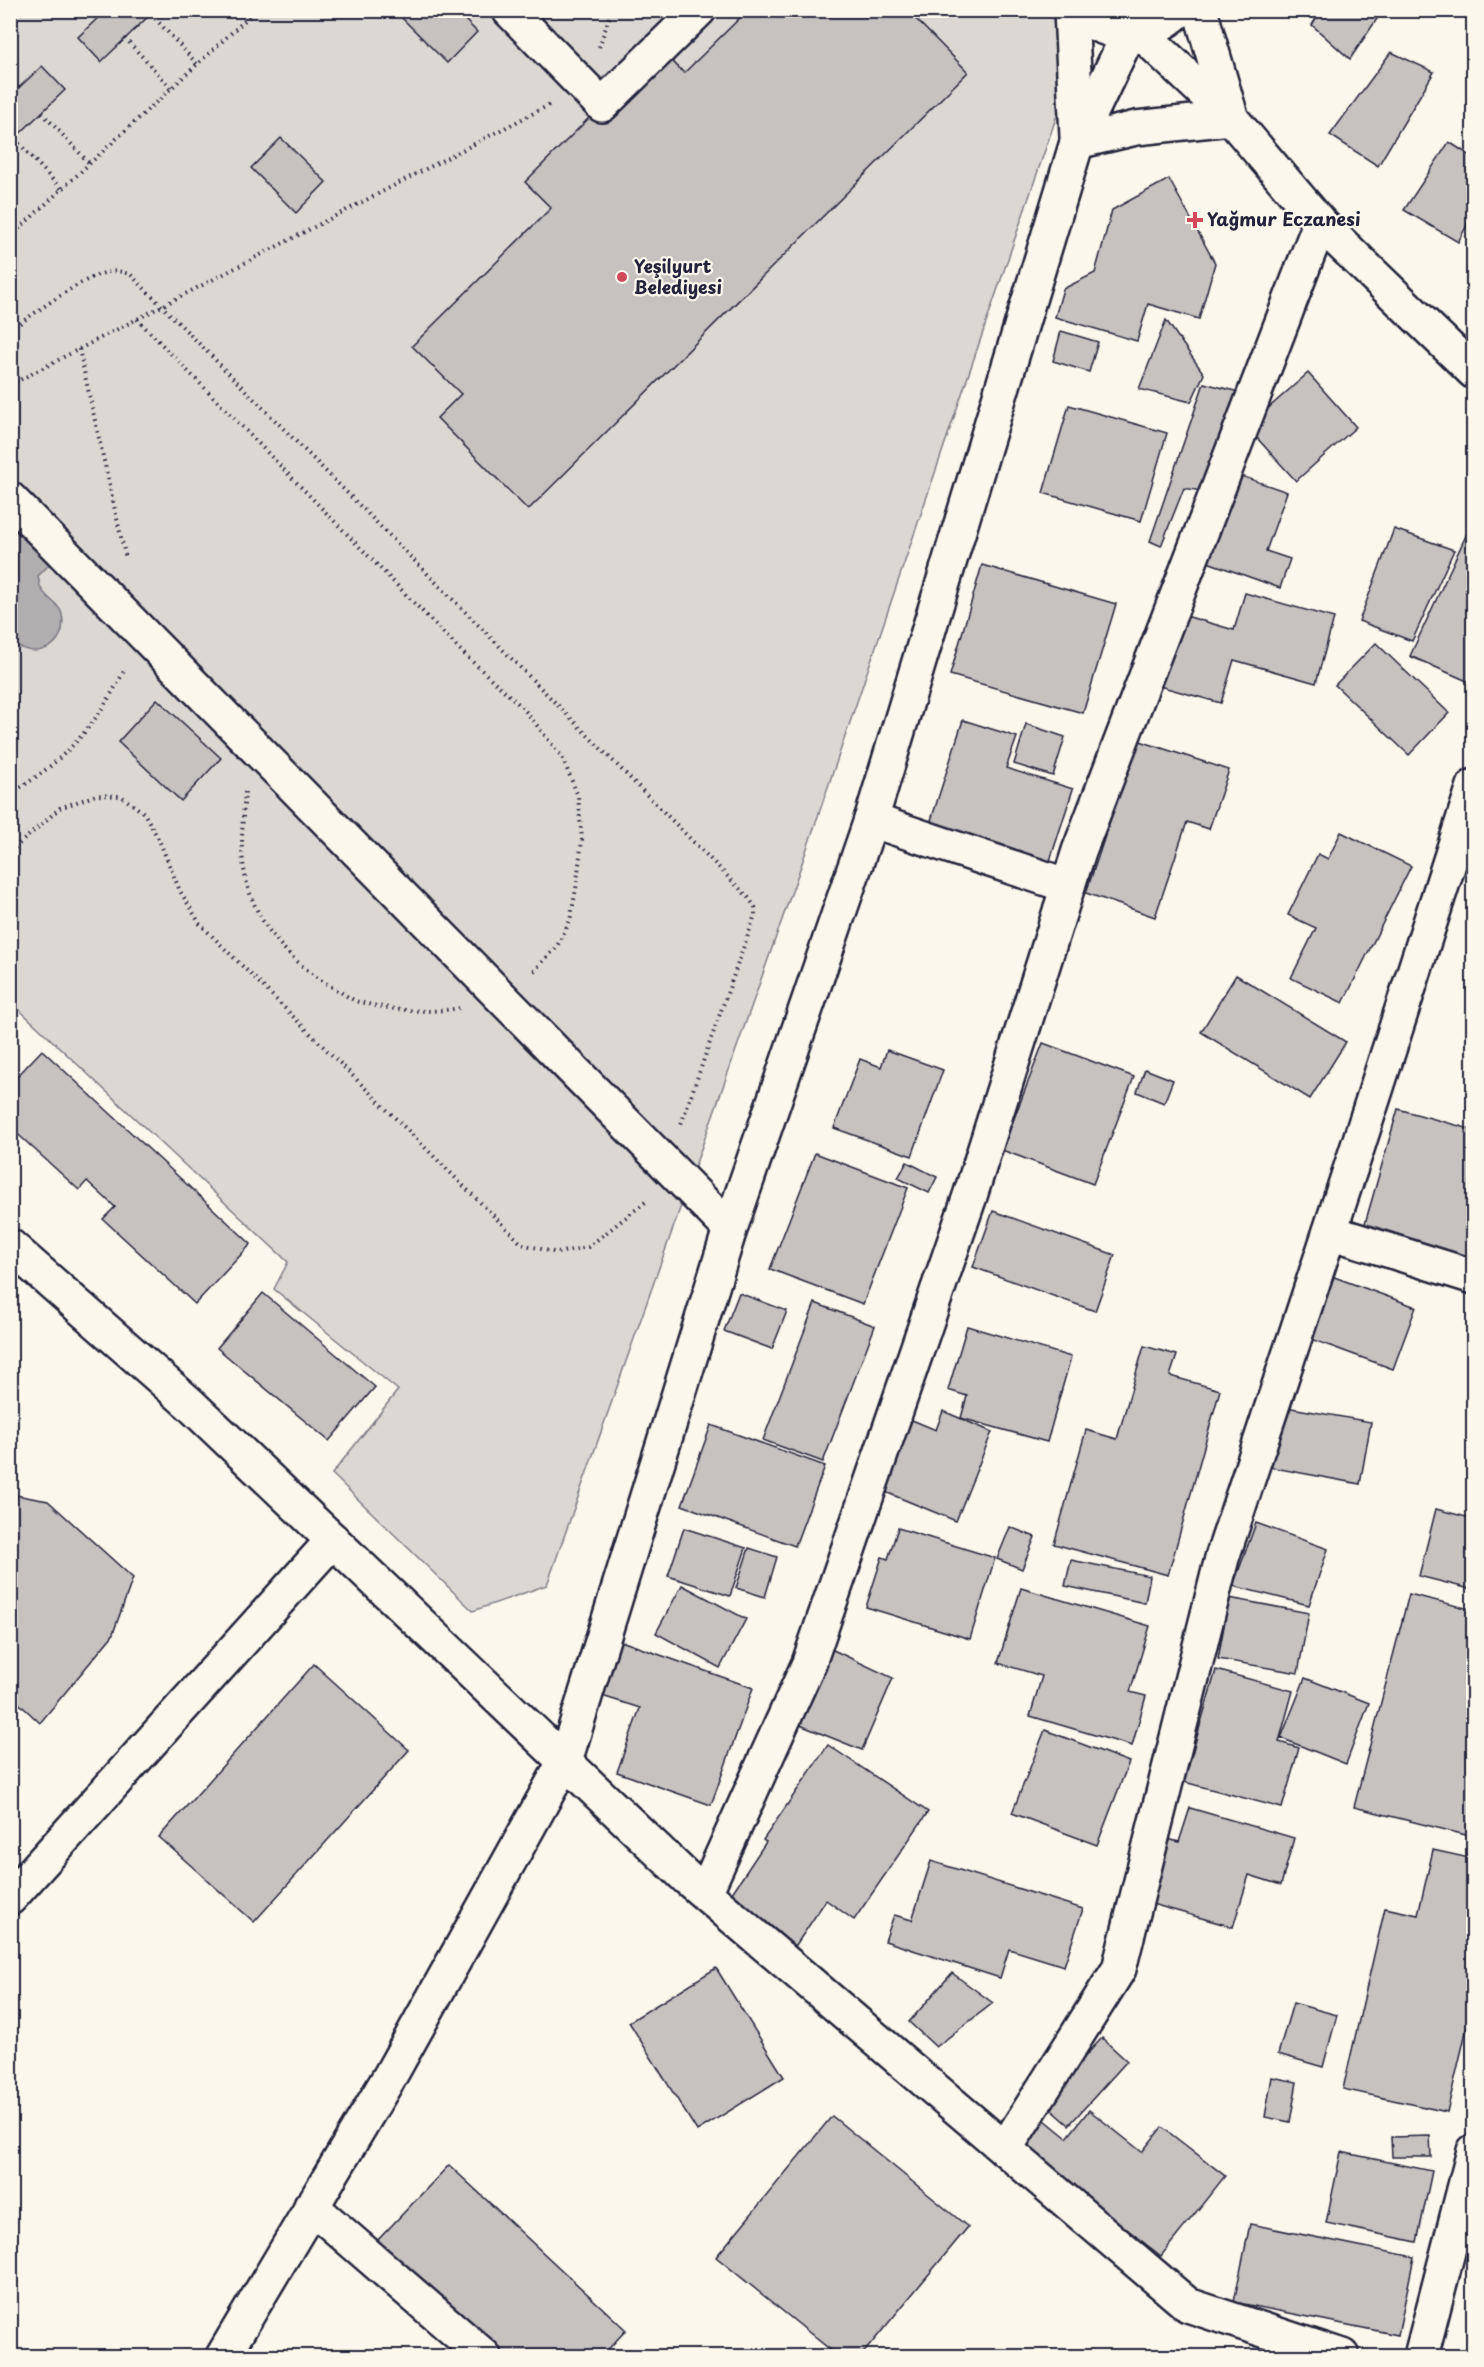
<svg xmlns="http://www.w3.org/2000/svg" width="1484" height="2367" font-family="'Playpen Sans',sans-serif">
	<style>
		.green { fill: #dbd8d3; stroke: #7e7d87; stroke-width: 1.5 }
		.water { fill: #b1aeb0; stroke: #787681; stroke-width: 1.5 }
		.building { fill: #c6c2c0; stroke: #22223b; stroke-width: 1.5 }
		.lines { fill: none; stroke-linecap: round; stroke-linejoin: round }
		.minor-casing { stroke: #22223b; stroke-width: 38 }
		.path { stroke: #22223b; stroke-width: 4; stroke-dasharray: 1.5 4.5; stroke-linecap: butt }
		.minor { stroke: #fbf7ec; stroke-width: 33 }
		.poi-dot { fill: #d1495b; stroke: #fbf7ec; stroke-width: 2 }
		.labels { text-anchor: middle; stroke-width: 4.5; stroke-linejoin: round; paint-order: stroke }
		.poi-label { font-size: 18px; font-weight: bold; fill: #22223b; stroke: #fbf7ec; text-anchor: start }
	</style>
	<rect width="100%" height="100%" fill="#fbf7ec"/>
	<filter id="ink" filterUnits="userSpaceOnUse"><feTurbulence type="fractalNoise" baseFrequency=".0167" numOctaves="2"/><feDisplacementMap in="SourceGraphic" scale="12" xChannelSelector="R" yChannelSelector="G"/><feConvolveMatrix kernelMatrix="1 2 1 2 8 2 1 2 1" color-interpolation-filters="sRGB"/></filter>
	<g filter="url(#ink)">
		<path class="green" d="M10,11h1047l15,60 -271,795 -254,719 -74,26 -141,-137 66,-84 -124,-101 14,-27 -277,-260z"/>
		<path class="water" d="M10,516l46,45 -9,6 -9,9c1,3 1,7 2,10 7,18 27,15 22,44 -2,7 -5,12 -11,16 -14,9 -26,4 -40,-2z"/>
		<g class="building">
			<path d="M106,10h49l-54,52 -23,-25z"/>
			<path d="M410,10h45l22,22 -30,31 -45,-45z"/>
			<path d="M748,10h159l61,62 -440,438 -91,-92 24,-24 -49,-48 139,-138 -26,-26 134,-134 25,25z"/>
			<path d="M1321,10h62l-33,49 -38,-34z"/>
			<path d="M1391,52l43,20 -56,94 -48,-31z"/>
			<path d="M42,66l23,24 -55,53v-47z"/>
			<path d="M281,138l45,44 -30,31 -45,-45z"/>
			<path d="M1449,142l25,16v54l-16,30 -54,-32z"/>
			<path d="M1169,179l46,84 -16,56 -51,-15 -11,37 -82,-24 8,-28 32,-16 17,-63z"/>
			<path d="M1166,320l38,54 -13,28 -52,-13z"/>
			<path d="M1061,331l37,11 -9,30 -36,-11z"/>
			<path d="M1308,373l48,54 -60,54 -49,-54z"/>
			<path d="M1204,383l35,9 -31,100 -24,-4 -23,58 -11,-5z"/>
			<path d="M1069,405l98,28 -26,88 -98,-28z"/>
			<path d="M1233,473l54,19 -21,59 24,8 -10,29 -78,-28z"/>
			<path d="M1470,527l4,1v156l-64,-28z"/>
			<path d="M1394,529l60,21 -42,91 -53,-20z"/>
			<path d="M982,565l134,39 -33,109 -133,-38z"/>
			<path d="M1245,593l89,25 -18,65 -82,-23 -13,43 -62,-17 20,-72 55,16z"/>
			<path d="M1376,643l73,70 -40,42 -74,-70z"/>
			<path d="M157,699l64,59 -40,43 -63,-59z"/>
			<path d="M963,720l54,17 -11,31 67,21 -26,81 -120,-37z"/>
			<path d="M1026,724l39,13 -12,39 -39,-12z"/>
			<path d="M1137,740l92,30 -20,59 -22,-7 -32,95 -69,-24z"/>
			<path d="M1341,832l70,34 -68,137 -52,-25 25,-50 -28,-13 30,-61 10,5z"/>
			<path d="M1236,975l110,67 -36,57 -109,-67z"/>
			<path d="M1043,1043l91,34 -41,107 -91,-34z"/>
			<path d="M42,1050l209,194 -56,60 -92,-85 12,-12 -28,-26 -8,9 -69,-63v-43z"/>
			<path d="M887,1050l56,20 -31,86 -78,-28 26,-69 21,8z"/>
			<path d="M1145,1069l28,11 -9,23 -27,-11z"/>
			<path d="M1398,1109l76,21v112l-5,15 -105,-30z"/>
			<path d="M815,1153l93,35 -45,116 -93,-35z"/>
			<path d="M907,1162l30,15 -8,16 -31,-15z"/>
			<path d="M993,1211l122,44 -20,56 -122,-44z"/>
			<path d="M1326,1274l90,33 -23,62 -90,-33z"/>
			<path d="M263,1293l112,94 -46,54 -112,-93z"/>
			<path d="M739,1293l48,18 -15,38 -48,-18z"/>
			<path d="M815,1303l60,23 -52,136 -60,-22z"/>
			<path d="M967,1326l104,31 -24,85 -86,-24 6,-22 -19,-6z"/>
			<path d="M1144,1346l33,9 -7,21 50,14 -52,185 -114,-31 32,-114 31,9z"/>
			<path d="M1280,1406l91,16 -11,62 -91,-17z"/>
			<path d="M943,1411l49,21 -36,89 -73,-30 29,-71 24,10z"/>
			<path d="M711,1425l114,41 -30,80 -113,-41z"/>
			<path d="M10,1494l38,7 85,77 -21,58 -72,87 -30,-28z"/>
			<path d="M1436,1509l38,10v71l-55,-14z"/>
			<path d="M1256,1523l72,26 -19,56 -76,-19z"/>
			<path d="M1010,1527l25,10 -13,32 -25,-10z"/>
			<path d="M684,1528l62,20 -16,48 -62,-20z"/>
			<path d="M898,1528l97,30 -25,81 -104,-32 16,-50 6,2z"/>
			<path d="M749,1548l28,9 -12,40 -29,-9z"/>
			<path d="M1071,1560l79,16 -5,27 -80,-17z"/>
			<path d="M682,1585l64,34 -26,49 -64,-35z"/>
			<path d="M1021,1588l129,38 -20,66 16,4 -14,50 -102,-30 12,-40 -44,-13z"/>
			<path d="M1409,1594l65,16v227l-120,-30z"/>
			<path d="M1229,1598l80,15 -11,60 -80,-14z"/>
			<path d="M621,1641l132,47 -42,117 -94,-33 23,-64 -38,-12z"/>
			<path d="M831,1649l62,29 -31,72 -62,-25z"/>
			<path d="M314,1664l95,86 -155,172 -95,-85z"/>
			<path d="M1216,1670l77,21 -14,51 20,6 -17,60 -98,-26z"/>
			<path d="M1305,1678l64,25 -23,61 -65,-26z"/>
			<path d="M1045,1730l84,32 -32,83 -85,-32z"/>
			<path d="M828,1745l100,67 -74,108 -28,-20 -32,48 -68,-46 40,-60 -3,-2z"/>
			<path d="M1190,1808l104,30 -13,47 -32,-10 -16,52 -88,-25 19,-64 15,4z"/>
			<path d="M1433,1850l41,9v139l-27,114 -104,-23 42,-181 33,7z"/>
			<path d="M931,1861l152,48 -19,57 -55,-17 -9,29 -115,-37 9,-26 18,5z"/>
			<path d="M716,1968l68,109 -87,54 -68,-109z"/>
			<path d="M952,1973l41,30 -57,44 -27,-25z"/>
			<path d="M1293,2003l44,12 -14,52 -45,-13z"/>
			<path d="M1102,2038l25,23 -58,64 -26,-23z"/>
			<path d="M1272,2077l25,5 -7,40 -25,-5z"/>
			<path d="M1089,2110l53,42 20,-25 63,49 -64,80 -143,-112 22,-28 27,22z"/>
			<path d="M832,2116l136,111 -107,129h-23l-122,-99z"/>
			<path d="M1430,2136l1,21h-39l-1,-20z"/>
			<path d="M1341,2152l91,19 -15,71 -91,-19z"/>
			<path d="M449,2165l177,165 -24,26h-103l-123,-114z"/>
			<path d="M1250,2224l164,33 -16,78 -164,-33z"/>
		</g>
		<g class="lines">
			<g class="minor-casing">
				<g id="minor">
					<path d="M509,10l93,95 97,-95"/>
					<path d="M1071,10l6,127"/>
					<path d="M1077,10c29,29 73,29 102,0"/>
					<path d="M1200,10l31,106"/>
					<path d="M1139,31l92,87 89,105 154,149"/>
					<path d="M1077,142l59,-14 95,-10"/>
					<path d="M10,499l720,730"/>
					<path d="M871,820l197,66"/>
					<path d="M1330,1232l144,45"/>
					<path d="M10,1246l180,158 498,475 500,426 154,51"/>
					<path d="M705,1893l104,-230 161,-467 109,-345 241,-628"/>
					<path d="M10,1898l323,-358"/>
					<path d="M1005,2149l114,-180 103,-411 134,-406 118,-366"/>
					<path d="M311,2206l173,150"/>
					<path d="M223,2356l167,-280 175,-315 165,-532 141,-409 206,-678 52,-109"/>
					<path d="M1421,2356l53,-205"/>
				</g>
			</g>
			<g class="path">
				<path d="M100,10l3,3"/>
				<path d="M151,14l47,51"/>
				<path d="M125,38l47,51"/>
				<path d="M599,47l13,-37"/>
				<path d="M10,78l9,10"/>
				<path d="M42,113l48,51"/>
				<path d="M15,139l47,51"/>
				<path d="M10,237l246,-227"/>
				<path d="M137,319l327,335 59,54 39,49 16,39 4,44 -6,49 -6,32 -14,27 -24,25"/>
				<path d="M10,330c26,-17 70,-52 98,-58 9,-2 15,0 23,3l617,622 7,10v8l-74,209"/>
				<path d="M79,349l47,210"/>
				<path d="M10,385l539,-280"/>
				<path d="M245,792c-2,25 -5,52 -1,77 8,54 49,97 95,122 6,4 13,9 20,11 32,8 68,12 100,6"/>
				<path d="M10,794c56,-34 85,-67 115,-125"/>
				<path d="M10,852l50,-44 36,-13 25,1 23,17 15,27 21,51 20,33 322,320 35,9 31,-6 60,-47"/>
			</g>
			<use href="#minor" class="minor"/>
		</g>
	</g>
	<g class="poi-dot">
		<path d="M1192 211h6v6h6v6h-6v6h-6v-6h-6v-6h6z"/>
		<circle cx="622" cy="277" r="6"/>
	</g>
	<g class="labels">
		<g class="poi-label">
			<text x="1207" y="226">Yağmur Eczanesi</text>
			<text x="634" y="273">Yeşilyurt<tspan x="634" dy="21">Belediyesi</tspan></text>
		</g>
	</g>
	<rect width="1484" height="2367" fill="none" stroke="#fbf7ec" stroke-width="36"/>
	<rect x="18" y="18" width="1448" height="2331" fill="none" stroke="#22223b" stroke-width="2" filter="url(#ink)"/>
</svg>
